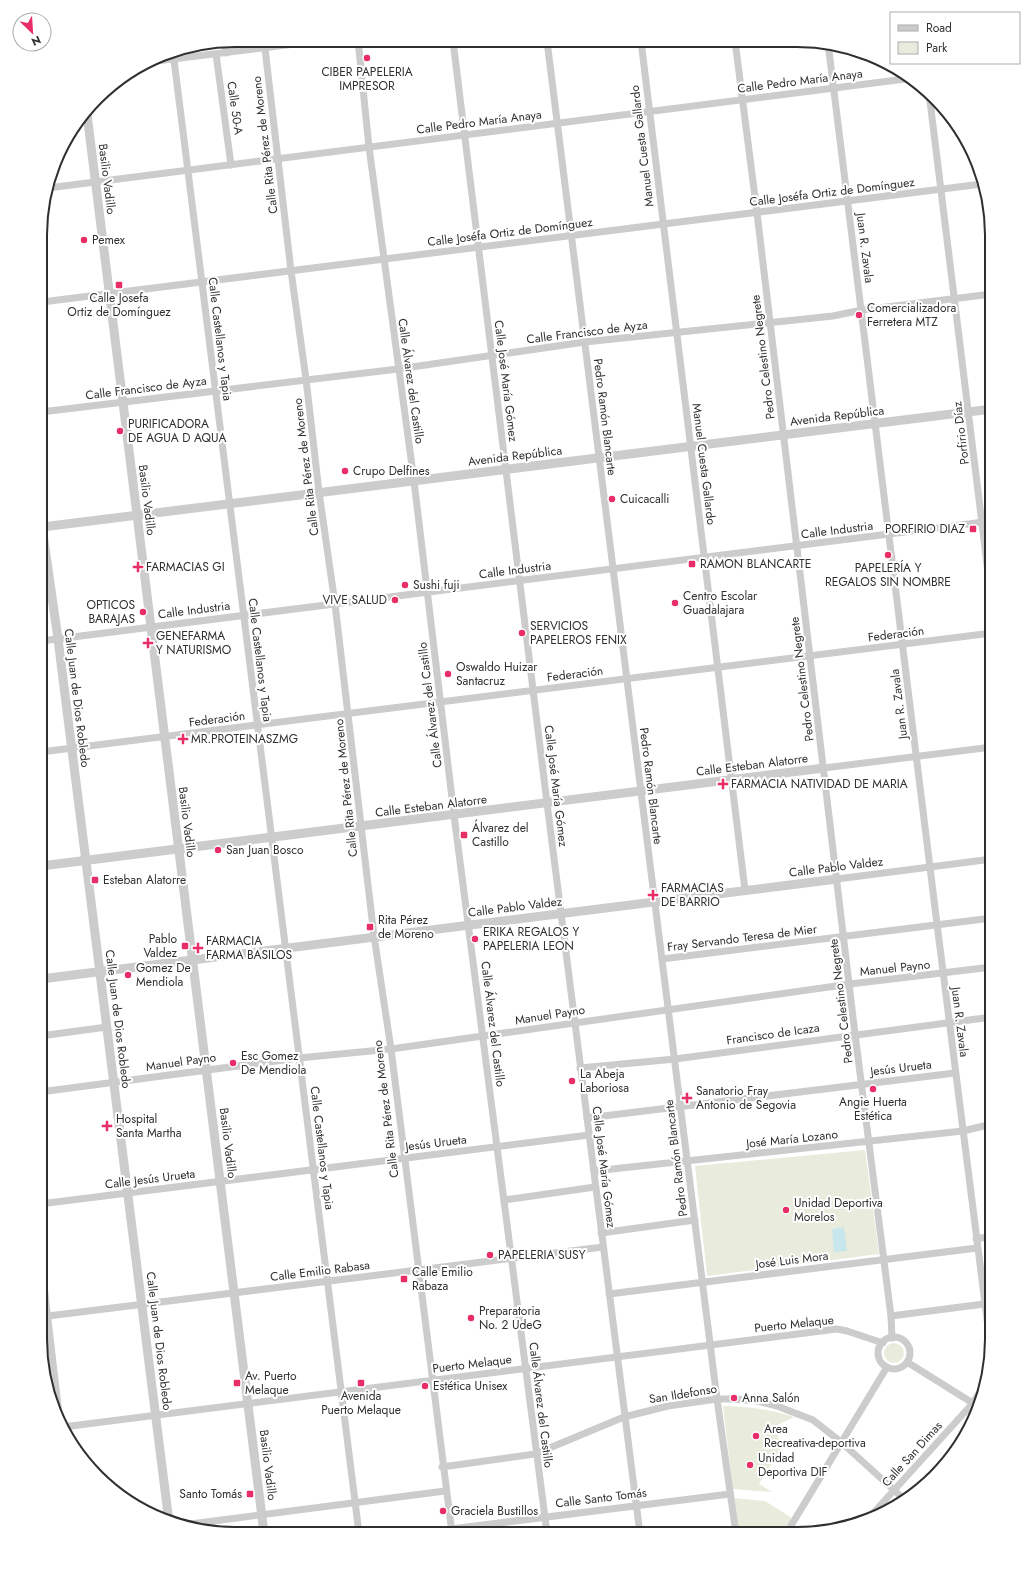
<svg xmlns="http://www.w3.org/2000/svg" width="1032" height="1574" font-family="Jost,sans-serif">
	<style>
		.green { fill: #e9ecdc }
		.water { fill: #c8e7ed }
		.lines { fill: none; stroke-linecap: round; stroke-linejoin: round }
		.minor { stroke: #ccc; stroke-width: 7 }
		.tertiary { stroke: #ccc; stroke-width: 9 }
		.poi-dot { fill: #e92d67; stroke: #fff; stroke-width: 1.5 }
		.labels { text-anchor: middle; stroke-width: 4; stroke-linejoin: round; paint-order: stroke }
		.poi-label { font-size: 12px; fill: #2f2f2f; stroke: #fff; text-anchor: start }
		.street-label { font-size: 12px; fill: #2f2f2f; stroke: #fff }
		.rim { fill: none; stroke: #2f2f2f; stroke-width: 2 }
	</style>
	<rect width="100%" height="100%" fill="#fff"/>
	<g class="green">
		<path d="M865,1150l14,104 -172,22 -12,-110z"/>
		<circle cx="894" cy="1353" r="10"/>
		<path d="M723,1406c25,0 48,4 71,11l-20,10 8,19 -23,38 13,8 -39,-3z"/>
		<path d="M734,1498l31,3 27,17 -10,16h-43z"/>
	</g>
	<path class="water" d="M844,1227l3,24 -13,1 -2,-23z"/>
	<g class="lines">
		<g class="minor">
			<path d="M264,40l27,231 15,108 13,113 16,112 39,332 17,113 61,484"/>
			<path d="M358,40l11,107 45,334 40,334 93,718"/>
			<path d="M453,41l94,762 93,731"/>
			<path d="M547,41l170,1358 19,135"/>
			<path d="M641,41l104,849"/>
			<path d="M735,41l22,172 98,821 36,282 1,22"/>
			<path d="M225,42l1,11"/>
			<path d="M828,43l109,881 52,411 1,26"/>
			<path d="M173,52l186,1481"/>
			<path d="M216,54l15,111"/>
			<path d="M148,62l179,-22"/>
			<path d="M929,93l63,512"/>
			<path d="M48,188l865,-110"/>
			<path d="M42,302l940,-118"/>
			<path d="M41,412l357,-43 187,-27 248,-26 29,-6 130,-16"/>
			<path d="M41,641l951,-120"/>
			<path d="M41,752l951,-119"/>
			<path d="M824,768l168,-21"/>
			<path d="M837,879l155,-20"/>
			<path d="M662,959l330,-41"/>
			<path d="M40,1036l67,-9"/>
			<path d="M580,1068l95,-9 317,-42"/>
			<path d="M40,1092l259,-34 92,-9 459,-65 142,-17"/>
			<path d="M587,1118l368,-45"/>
			<path d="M594,1171l369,-40 29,-7"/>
			<path d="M504,1200l91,-13"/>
			<path d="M40,1204l549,-69"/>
			<path d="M601,1233l94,-13"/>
			<path d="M976,1239l16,-3"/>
			<path d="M40,1251l20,172"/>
			<path d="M609,1294l368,-46"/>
			<path d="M891,1316l93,-12"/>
			<path d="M40,1317l563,-70"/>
			<circle cx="894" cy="1353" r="16"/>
			<path d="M907,1362l72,45"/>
			<path d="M63,1427l774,-98 10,2 36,12"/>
			<path d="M442,1467l93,-13 89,-37 44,-11 49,-7h17l24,2 19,5 36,14 28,22 64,58"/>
			<path d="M867,1520l106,-117 12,-20"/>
			<path d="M183,1525l262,-34"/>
			<path d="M451,1529l279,-35"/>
			<path d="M786,1534l101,-167"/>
		</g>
		<g class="tertiary">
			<path d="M87,114l177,1419"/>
			<path d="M41,520l17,119 111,883"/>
			<path d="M42,527l950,-118"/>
			<path d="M41,866l783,-98"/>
			<path d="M41,979l796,-100"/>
		</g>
	</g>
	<g class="poi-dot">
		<circle cx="367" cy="58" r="4"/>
		<circle cx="84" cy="240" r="4"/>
		<rect x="115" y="281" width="8" height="8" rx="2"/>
		<circle cx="859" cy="315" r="4"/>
		<circle cx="120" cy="431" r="4"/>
		<circle cx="345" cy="471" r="4"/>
		<circle cx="612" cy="499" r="4"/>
		<rect x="969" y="525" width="8" height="8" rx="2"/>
		<circle cx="888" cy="555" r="4"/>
		<rect x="688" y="560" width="8" height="8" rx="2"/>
		<path d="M136 561h4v4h4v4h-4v4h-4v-4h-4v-4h4z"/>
		<circle cx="405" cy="585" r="4"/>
		<circle cx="395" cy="600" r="4"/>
		<circle cx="675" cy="603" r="4"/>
		<circle cx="143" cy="612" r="4"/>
		<circle cx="522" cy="633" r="4"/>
		<path d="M146 637h4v4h4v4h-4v4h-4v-4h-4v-4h4z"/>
		<circle cx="448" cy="674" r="4"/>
		<path d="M181 733h4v4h4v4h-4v4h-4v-4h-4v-4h4z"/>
		<path d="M721 778h4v4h4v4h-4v4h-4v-4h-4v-4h4z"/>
		<rect x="460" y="831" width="8" height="8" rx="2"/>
		<circle cx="218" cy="850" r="4"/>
		<rect x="91" y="876" width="8" height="8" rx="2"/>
		<path d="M651 889h4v4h4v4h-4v4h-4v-4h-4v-4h4z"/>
		<rect x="366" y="923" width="8" height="8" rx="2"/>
		<circle cx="475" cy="939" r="4"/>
		<rect x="181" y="942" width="8" height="8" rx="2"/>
		<path d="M196 942h4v4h4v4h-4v4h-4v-4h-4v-4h4z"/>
		<circle cx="128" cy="975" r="4"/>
		<circle cx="233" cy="1063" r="4"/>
		<circle cx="572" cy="1081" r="4"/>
		<circle cx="873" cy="1089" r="4"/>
		<path d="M685 1092h4v4h4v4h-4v4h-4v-4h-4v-4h4z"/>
		<path d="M105 1120h4v4h4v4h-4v4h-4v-4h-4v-4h4z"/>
		<circle cx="786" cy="1210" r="4"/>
		<circle cx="490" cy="1255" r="4"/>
		<rect x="400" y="1275" width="8" height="8" rx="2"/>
		<circle cx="471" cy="1318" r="4"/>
		<rect x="233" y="1379" width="8" height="8" rx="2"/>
		<rect x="357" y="1379" width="8" height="8" rx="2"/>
		<circle cx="425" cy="1386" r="4"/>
		<circle cx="734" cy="1398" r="4"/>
		<circle cx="756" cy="1436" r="4"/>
		<circle cx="750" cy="1465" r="4"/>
		<rect x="246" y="1490" width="8" height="8" rx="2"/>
		<circle cx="443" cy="1511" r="4"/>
	</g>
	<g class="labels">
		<g class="poi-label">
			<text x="367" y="76" text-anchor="middle">CIBER PAPELERIA<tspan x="367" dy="14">IMPRESOR</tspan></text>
			<text x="92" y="244">Pemex</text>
			<text x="119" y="302" text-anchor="middle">Calle Josefa<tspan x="119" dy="14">Ortiz de Domínguez</tspan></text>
			<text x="867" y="312">Comercializadora<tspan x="867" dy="14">Ferretera MTZ</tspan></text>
			<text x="128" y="428">PURIFICADORA<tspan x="128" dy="14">DE AGUA D AQUA</tspan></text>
			<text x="353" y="475">Crupo Delfines</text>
			<text x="620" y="503">Cuicacalli</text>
			<text x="965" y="533" text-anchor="end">PORFIRIO DIAZ</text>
			<text x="700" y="568">RAMON BLANCARTE</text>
			<text x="146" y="571">FARMACIAS GI</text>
			<text x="888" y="572" text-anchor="middle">PAPELERÍA Y<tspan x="888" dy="14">REGALOS SIN NOMBRE</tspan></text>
			<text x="413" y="589">Sushi fuji</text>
			<text x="683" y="600">Centro Escolar<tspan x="683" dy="14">Guadalajara</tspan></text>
			<text x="387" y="604" text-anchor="end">VIVE SALUD</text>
			<text x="135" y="609" text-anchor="end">OPTICOS<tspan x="135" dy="14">BARAJAS</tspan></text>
			<text x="530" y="630">SERVICIOS<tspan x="530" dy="14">PAPELEROS FENIX</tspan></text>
			<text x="156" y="640">GENEFARMA<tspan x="156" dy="14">Y NATURISMO</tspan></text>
			<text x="456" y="671">Oswaldo Huizar<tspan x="456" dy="14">Santacruz</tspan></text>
			<text x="191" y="743">MR.PROTEINASZMG</text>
			<text x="731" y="788">FARMACIA NATIVIDAD DE MARIA</text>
			<text x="472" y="832">Álvarez del<tspan x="472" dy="14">Castillo</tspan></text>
			<text x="226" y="854">San Juan Bosco</text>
			<text x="103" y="884">Esteban Alatorre</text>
			<text x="661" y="892">FARMACIAS<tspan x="661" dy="14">DE BARRIO</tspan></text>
			<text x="378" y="924">Rita Pérez<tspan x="378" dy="14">de Moreno</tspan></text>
			<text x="483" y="936">ERIKA REGALOS Y<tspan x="483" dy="14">PAPELERIA LEON</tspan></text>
			<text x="177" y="943" text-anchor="end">Pablo<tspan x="177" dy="14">Valdez</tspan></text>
			<text x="206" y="945">FARMACIA<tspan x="206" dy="14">FARMA BASILOS</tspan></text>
			<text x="136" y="972">Gomez De<tspan x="136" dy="14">Mendiola</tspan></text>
			<text x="241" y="1060">Esc Gomez<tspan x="241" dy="14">De Mendiola</tspan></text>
			<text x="580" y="1078">La Abeja<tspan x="580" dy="14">Laboriosa</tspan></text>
			<text x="696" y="1095">Sanatorio Fray<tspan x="696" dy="14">Antonio de Segovia</tspan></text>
			<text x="873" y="1106" text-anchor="middle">Angie Huerta<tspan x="873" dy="14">Estética</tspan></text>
			<text x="116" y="1123">Hospital<tspan x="116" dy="14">Santa Martha</tspan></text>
			<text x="794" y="1207">Unidad Deportiva<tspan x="794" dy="14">Morelos</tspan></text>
			<text x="498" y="1259">PAPELERIA SUSY</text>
			<text x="412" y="1276">Calle Emilio<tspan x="412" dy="14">Rabaza</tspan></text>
			<text x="479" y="1315">Preparatoria<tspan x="479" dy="14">No. 2 UdeG</tspan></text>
			<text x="245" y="1380">Av. Puerto<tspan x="245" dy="14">Melaque</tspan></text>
			<text x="433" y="1390">Estética Unisex</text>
			<text x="361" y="1400" text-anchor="middle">Avenida<tspan x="361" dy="14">Puerto Melaque</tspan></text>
			<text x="742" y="1402">Anna Salón</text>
			<text x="764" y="1433">Area<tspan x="764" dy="14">Recreativa-deportiva</tspan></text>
			<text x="758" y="1462">Unidad<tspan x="758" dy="14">Deportiva DIF</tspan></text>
			<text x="242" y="1498" text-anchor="end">Santo Tomás</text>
			<text x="451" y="1515">Graciela Bustillos</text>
		</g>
		<g class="street-label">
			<text transform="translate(800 81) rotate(-7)" y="4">Calle Pedro María Anaya</text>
			<text transform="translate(235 108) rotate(82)" y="4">Calle 50-A</text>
			<text transform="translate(479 122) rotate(-7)" y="4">Calle Pedro María Anaya</text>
			<text transform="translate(265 145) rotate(-97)" y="4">Calle Rita Pérez de Moreno</text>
			<text transform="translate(642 146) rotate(-97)" y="4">Manuel Cuesta Gallardo</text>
			<text transform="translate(107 179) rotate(83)" y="4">Basilio Vadillo</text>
			<text transform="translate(832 192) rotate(-7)" y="4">Calle Joséfa Ortiz de Domínguez</text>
			<text transform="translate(510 232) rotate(-7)" y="4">Calle Joséfa Ortiz de Domínguez</text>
			<text transform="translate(865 248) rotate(83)" y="4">Juan R. Zavala</text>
			<text transform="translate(587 332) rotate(-7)" y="4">Calle Francisco de Ayza</text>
			<text transform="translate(220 339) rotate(83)" y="4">Calle Castellanos y Tapia</text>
			<text transform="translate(763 357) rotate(-97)" y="4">Pedro Celestino Negrete</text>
			<text transform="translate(411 381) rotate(82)" y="4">Calle Álvarez del Castillo</text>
			<text transform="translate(506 381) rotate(83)" y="4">Calle José María Gómez</text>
			<text transform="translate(146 388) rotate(-7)" y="4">Calle Francisco de Ayza</text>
			<text transform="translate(837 416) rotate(-7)" y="4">Avenida República</text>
			<text transform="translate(605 417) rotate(83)" y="4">Pedro Ramón Blancarte</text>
			<text transform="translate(961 433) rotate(-97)" y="4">Porfirio Díaz</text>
			<text transform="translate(515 456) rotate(-7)" y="4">Avenida República</text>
			<text transform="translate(704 464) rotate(83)" y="4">Manuel Cuesta Gallardo</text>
			<text transform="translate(306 467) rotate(-97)" y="4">Calle Rita Pérez de Moreno</text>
			<text transform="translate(147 500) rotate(83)" y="4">Basilio Vadillo</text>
			<text transform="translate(837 530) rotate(-7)" y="4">Calle Industria</text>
			<text transform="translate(515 570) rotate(-7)" y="4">Calle Industria</text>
			<text transform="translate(194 610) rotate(-7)" y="4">Calle Industria</text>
			<text transform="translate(896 634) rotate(-7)" y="4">Federación</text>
			<text transform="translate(260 660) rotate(83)" y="4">Calle Castellanos y Tapia</text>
			<text transform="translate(575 674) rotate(-7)" y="4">Federación</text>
			<text transform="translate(802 679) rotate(-97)" y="4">Pedro Celestino Negrete</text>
			<text transform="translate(77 698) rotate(83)" y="4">Calle Juan de Dios Robledo</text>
			<text transform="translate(899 704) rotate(-97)" y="4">Juan R. Zavala</text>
			<text transform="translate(430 705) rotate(-97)" y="4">Calle Álvarez del Castillo</text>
			<text transform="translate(217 719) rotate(-7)" y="4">Federación</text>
			<text transform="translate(752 765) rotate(-7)" y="4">Calle Esteban Alatorre</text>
			<text transform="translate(556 786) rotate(83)" y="4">Calle José María Gómez</text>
			<text transform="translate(651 786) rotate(83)" y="4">Pedro Ramón Blancarte</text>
			<text transform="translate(346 788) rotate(-96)" y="4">Calle Rita Pérez de Moreno</text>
			<text transform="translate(431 806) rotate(-7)" y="4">Calle Esteban Alatorre</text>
			<text transform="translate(187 822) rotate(83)" y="4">Basilio Vadillo</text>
			<text transform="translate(836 867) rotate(-7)" y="4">Calle Pablo Valdez</text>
			<text transform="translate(515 907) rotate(-7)" y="4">Calle Pablo Valdez</text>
			<text transform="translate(742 938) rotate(-7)" y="4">Fray Servando Teresa de Mier</text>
			<text transform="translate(895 968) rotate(-6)" y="4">Manuel Payno</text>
			<text transform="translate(841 1001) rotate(-97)" y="4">Pedro Celestino Negrete</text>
			<text transform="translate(550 1015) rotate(-9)" y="4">Manuel Payno</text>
			<text transform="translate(118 1019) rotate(83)" y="4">Calle Juan de Dios Robledo</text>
			<text transform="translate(960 1022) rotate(83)" y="4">Juan R. Zavala</text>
			<text transform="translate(493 1024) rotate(83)" y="4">Calle Álvarez del Castillo</text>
			<text transform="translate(773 1034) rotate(-8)" y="4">Francisco de Icaza</text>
			<text transform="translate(181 1062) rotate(-8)" y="4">Manuel Payno</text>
			<text transform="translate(901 1068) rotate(-7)" y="4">Jesús Urueta</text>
			<text transform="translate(386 1109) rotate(-97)" y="4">Calle Rita Pérez de Moreno</text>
			<text transform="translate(792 1139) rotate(-6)" y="4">José María Lozano</text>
			<text transform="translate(228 1143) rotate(83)" y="4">Basilio Vadillo</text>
			<text transform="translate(436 1143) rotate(-7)" y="4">Jesús Urueta</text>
			<text transform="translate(322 1148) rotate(83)" y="4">Calle Castellanos y Tapia</text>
			<text transform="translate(676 1158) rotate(-97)" y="4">Pedro Ramón Blancarte</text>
			<text transform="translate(604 1167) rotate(83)" y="4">Calle José María Gómez</text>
			<text transform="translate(150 1179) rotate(-7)" y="4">Calle Jesús Urueta</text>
			<text transform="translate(792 1260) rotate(-7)" y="4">José Luis Mora</text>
			<text transform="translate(320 1271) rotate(-7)" y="4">Calle Emilio Rabasa</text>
			<text transform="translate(794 1324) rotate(-6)" y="4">Puerto Melaque</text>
			<text transform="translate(159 1341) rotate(83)" y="4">Calle Juan de Dios Robledo</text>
			<text transform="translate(472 1364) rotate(-7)" y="4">Puerto Melaque</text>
			<text transform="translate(683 1394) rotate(-9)" y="4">San Ildefonso</text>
			<text transform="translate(541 1405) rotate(83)" y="4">Calle Álvarez del Castillo</text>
			<text transform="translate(912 1454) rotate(-48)" y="4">Calle San Dimas</text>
			<text transform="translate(268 1465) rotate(83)" y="4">Basilio Vadillo</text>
			<text transform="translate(601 1498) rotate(-7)" y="4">Calle Santo Tomás</text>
		</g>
	</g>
	<path d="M0 0H1032V1574H0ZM235 47H797A188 188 0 0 1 985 235V1339A188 188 0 0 1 797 1527H235A188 188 0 0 1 47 1339V235A188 188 0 0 1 235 47Z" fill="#fff" fill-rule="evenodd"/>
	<path class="rim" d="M235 47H797A188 188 0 0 1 985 235V1339A188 188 0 0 1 797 1527H235A188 188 0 0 1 47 1339V235A188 188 0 0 1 235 47Z"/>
	<rect x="890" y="12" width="130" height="52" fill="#ffffff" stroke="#acacac"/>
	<rect x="898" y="25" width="20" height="6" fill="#cccccc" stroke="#acacac"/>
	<text x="926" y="32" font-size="12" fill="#2f2f2f">Road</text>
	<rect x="898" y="42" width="20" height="12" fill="#e9ecdc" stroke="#acacac"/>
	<text x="926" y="52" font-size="12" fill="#2f2f2f">Park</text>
	<g transform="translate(32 32) rotate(155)"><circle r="19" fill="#ffffff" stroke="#acacac"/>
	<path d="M0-3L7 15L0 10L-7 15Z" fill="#e92d67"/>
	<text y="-6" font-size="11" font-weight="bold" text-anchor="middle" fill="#2f2f2f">N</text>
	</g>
</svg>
